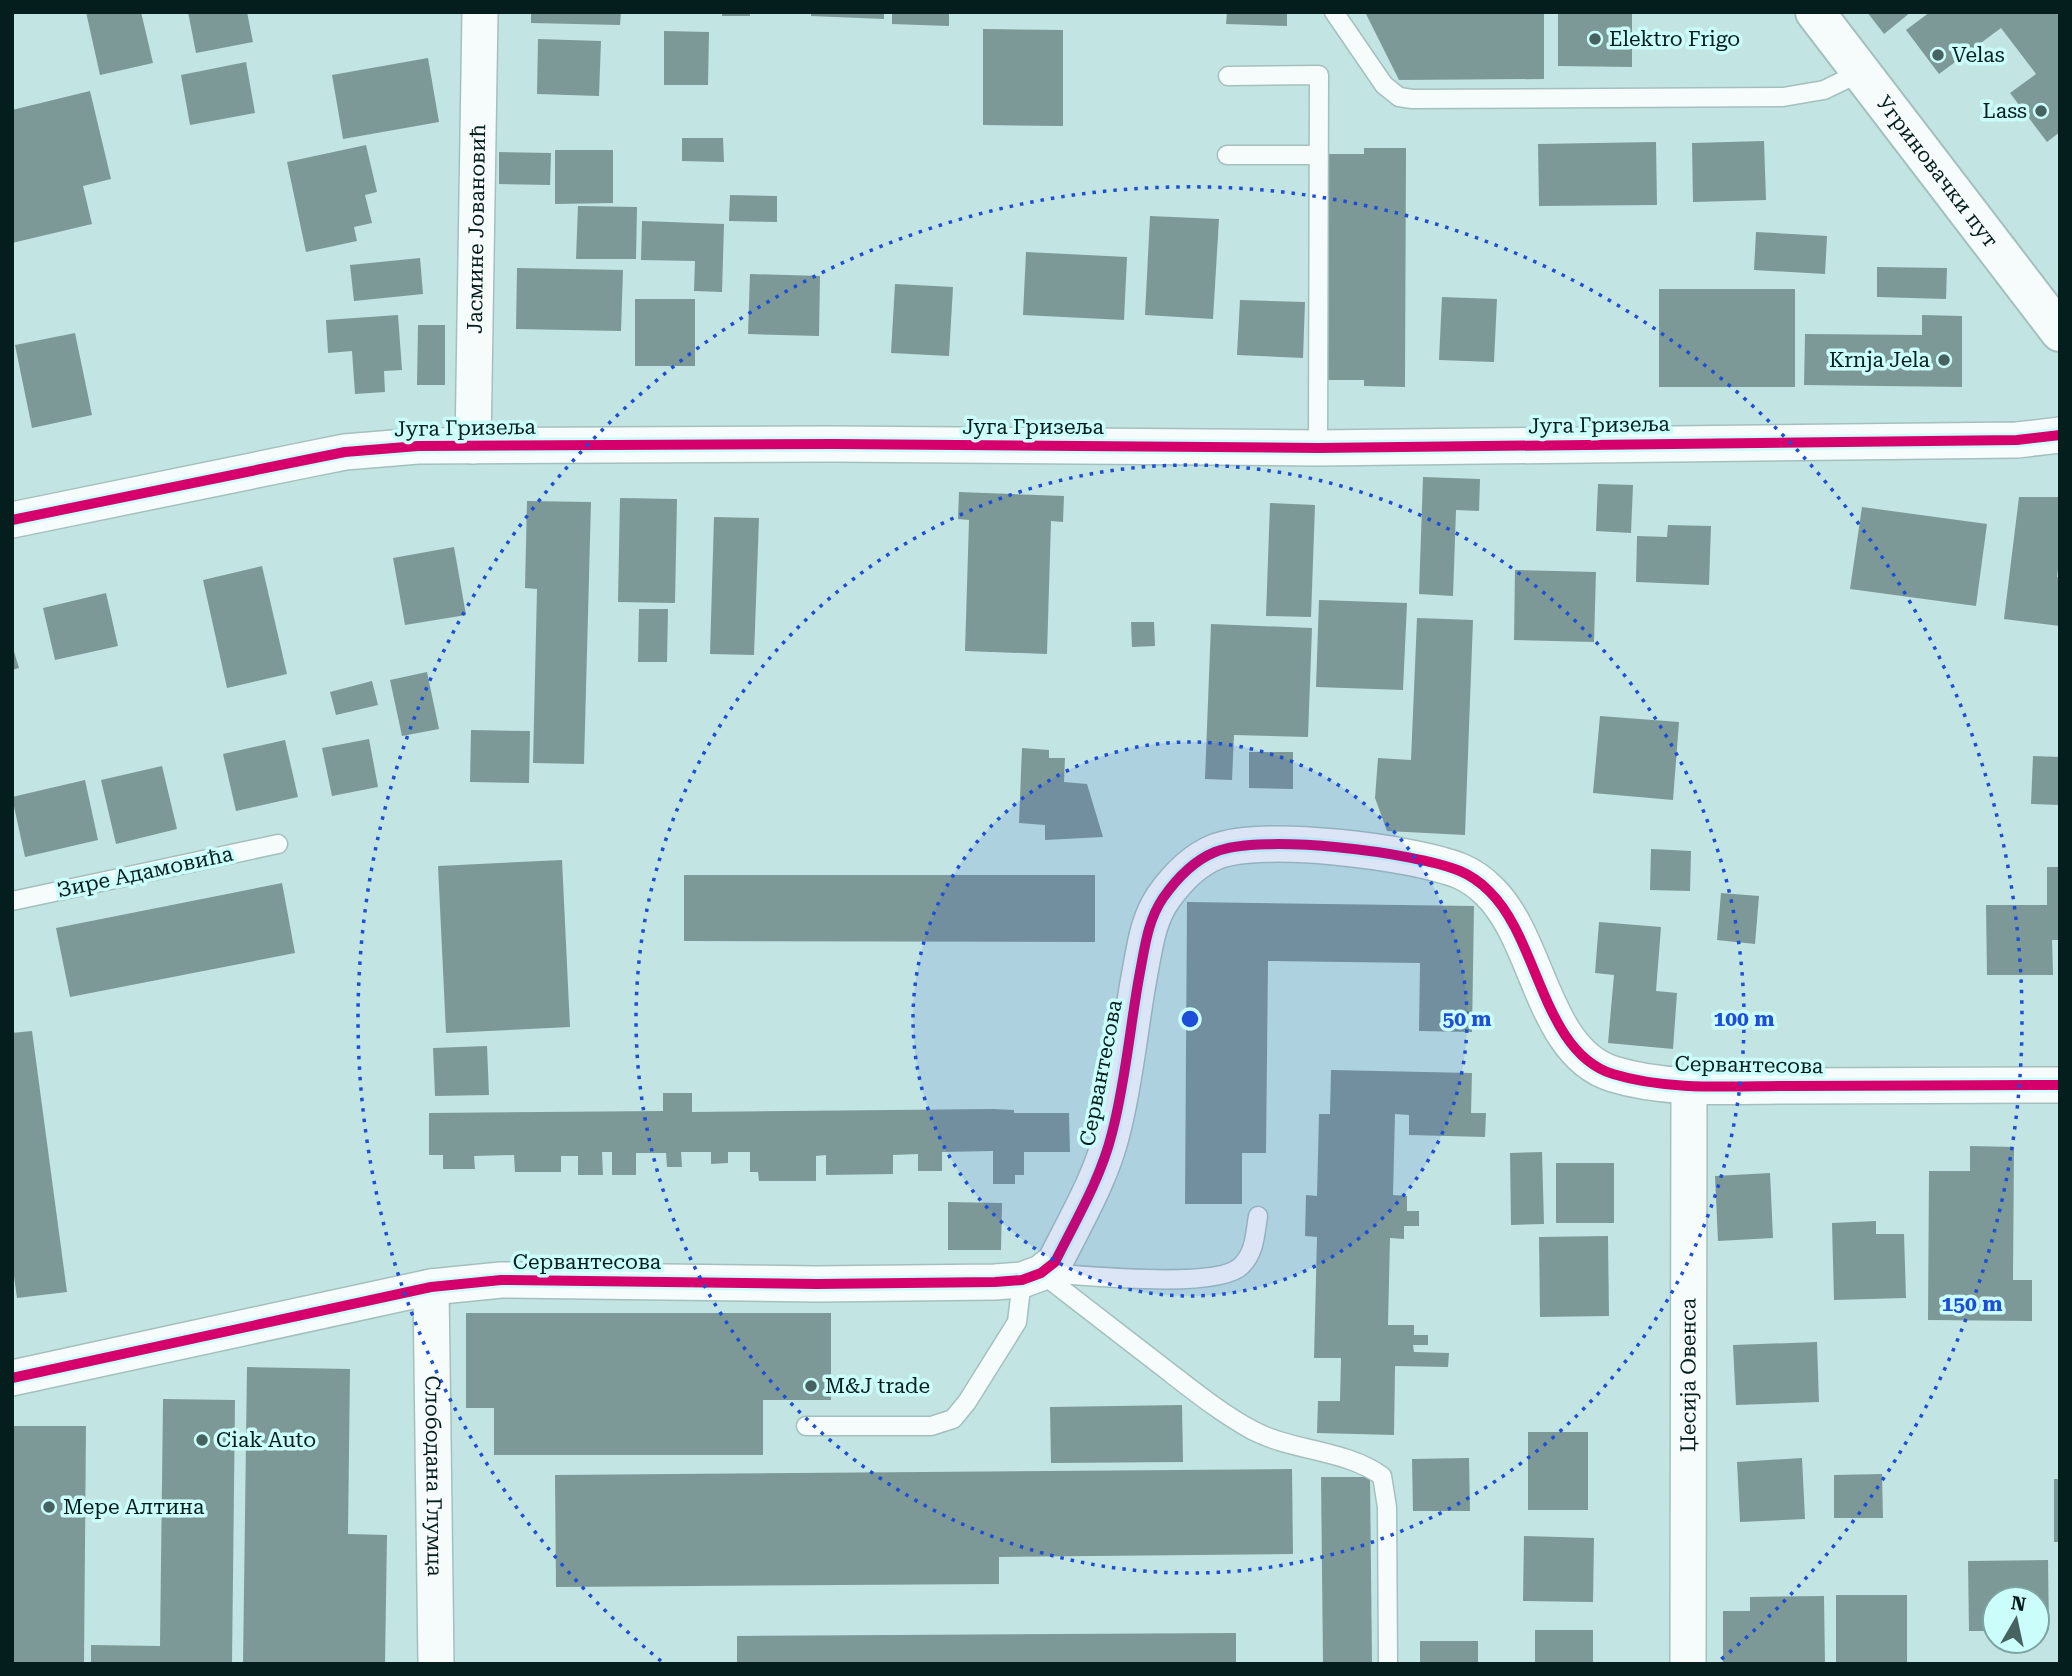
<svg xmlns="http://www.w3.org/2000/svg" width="2072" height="1676" font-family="'Roboto Serif',serif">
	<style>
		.building { fill: #7d9997 }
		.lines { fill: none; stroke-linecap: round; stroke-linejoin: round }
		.service-casing { stroke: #a4c0be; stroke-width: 21 }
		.minor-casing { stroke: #a4c0be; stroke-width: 38 }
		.tertiary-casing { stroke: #a4c0be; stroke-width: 42 }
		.service { stroke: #f6fbfb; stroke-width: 18 }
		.minor { stroke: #f6fbfb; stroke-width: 35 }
		.tertiary { stroke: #f6fbfb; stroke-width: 38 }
		.cycleway-casing { stroke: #cbfdfb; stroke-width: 15 }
		.cycleway { stroke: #d6006c; stroke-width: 10 }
		.ring { fill: none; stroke: #1d4ed8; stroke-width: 3.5; stroke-dasharray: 3.5 7 }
		.poi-dot { fill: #466362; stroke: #cbfdfb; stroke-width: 2.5 }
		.labels { text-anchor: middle; stroke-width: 7; stroke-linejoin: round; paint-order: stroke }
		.poi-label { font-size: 21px; fill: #041e1d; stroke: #cbfdfb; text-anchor: start }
		.street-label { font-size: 21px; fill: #041e1d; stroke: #cbfdfb }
		.centre { fill: #1d4ed8; stroke: #cbfdfb; stroke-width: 3.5 }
		.ring-label { font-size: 21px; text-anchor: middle; font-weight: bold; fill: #1d4ed8; stroke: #cbfdfb; stroke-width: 7; stroke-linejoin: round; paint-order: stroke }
	</style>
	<rect width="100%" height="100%" fill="#c2e4e2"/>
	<g class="building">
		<path d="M86,12h55l12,51 -53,12z"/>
		<path d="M188,12h59l6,30 -57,11z"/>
		<path d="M531,12h90l-1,13 -89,-2z"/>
		<rect x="722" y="12" width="28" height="4"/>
		<path d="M811,12h73v7l-73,-3z"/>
		<path d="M892,12h57v14l-57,-2z"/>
		<path d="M1227,12h60v14l-61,-2z"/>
		<path d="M1365,12h179v67l-145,1z"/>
		<path d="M1558,12h74v55l-74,-1z"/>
		<path d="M1867,12h44l-27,22z"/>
		<path d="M1930,12h130v120l-13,10 -37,-49 26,-19 -35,-46 -62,46 -33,-44z"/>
		<path d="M983,29l80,1v96l-80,-1z"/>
		<path d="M664,31l45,1 -1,53h-44z"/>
		<path d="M538,39l63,2 -2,55 -62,-2z"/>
		<path d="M428,58l11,64 -96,17 -11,-64z"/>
		<path d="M246,62l9,51 -65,12 -9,-50z"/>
		<path d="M90,91l21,88 -28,7 9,38 -80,19v-133z"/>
		<path d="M682,138h41l1,24 -42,-1z"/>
		<path d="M1764,141l2,59 -73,2 -1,-59z"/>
		<path d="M1656,142l1,63 -118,1 -1,-62z"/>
		<path d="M366,145l11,47 -12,3 7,28 -18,4 3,14 -51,11 -19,-90z"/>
		<path d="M1364,148h42l-1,239 -41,-1v-6h-36l1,-226h35z"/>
		<path d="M555,150h58v53l-58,1z"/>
		<path d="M499,152l52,1 -1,32 -51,-1z"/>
		<path d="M730,195l47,1v26l-48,-1z"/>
		<path d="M578,206l59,1 -1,52h-60z"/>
		<path d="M1150,216l69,3 -6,100 -68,-4z"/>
		<path d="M642,221l82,3 -2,68 -28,-1 1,-30 -54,-1z"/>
		<path d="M1756,232l71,4 -2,38 -71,-4z"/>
		<path d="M1026,252l101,5 -3,63 -101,-5z"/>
		<path d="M420,258l3,36 -69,7 -4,-36z"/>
		<path d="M1877,267l70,1 -1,31 -69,-2z"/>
		<path d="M517,268l106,2 -2,61 -105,-2z"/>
		<path d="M750,274l70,2 -1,60 -71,-2z"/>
		<path d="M895,284l58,3 -4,69 -58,-3z"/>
		<rect x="1659" y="289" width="136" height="98"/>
		<path d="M1442,297l55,2 -3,63 -55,-2z"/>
		<rect x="635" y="299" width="60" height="67"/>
		<path d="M1240,300l65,2 -2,56 -66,-3z"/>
		<path d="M398,315l4,55 -18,1 1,21 -30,2 -3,-43 -24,2 -2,-33z"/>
		<path d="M1922,315l40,1v71l-158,-2 1,-51 117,1z"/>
		<path d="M418,325h27v60h-28z"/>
		<path d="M75,333l17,82 -60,13 -17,-83z"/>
		<path d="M1423,477l57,2 -1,32 -23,-1 -3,86 -34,-2z"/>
		<path d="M1598,484l35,1 -2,48 -35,-2z"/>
		<path d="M959,492l105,4 -1,26 -12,-1 -4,133 -82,-3 4,-131 -11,-1z"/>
		<path d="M2019,497h41v56l-3,24 3,1v48l-56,-7z"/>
		<path d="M620,498l57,1 -2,104 -57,-1z"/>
		<path d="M527,501l64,1 -7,262 -51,-1 4,-174 -12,-1z"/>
		<path d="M1270,503l45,2 -4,112 -45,-1z"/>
		<path d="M1862,507l125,17 -11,82 -126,-17z"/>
		<path d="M714,517l45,1 -5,137 -44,-1z"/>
		<path d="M1668,525l43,1 -2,59 -73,-3 1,-46 30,1z"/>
		<path d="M454,547l12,68 -61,10 -12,-67z"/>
		<path d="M262,566l25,108 -60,14 -24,-108z"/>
		<path d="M1515,570l81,2 -2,70 -80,-2z"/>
		<path d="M106,593l12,53 -63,14 -12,-52z"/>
		<path d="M1319,600l88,3 -4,87 -87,-3z"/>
		<path d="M639,609h29l-1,53h-29z"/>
		<path d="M1417,618l56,2 -8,215 -78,-4 -12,-33 3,-40 33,2z"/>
		<path d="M1131,622h23l1,24 -23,1z"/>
		<path d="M1211,624l101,4 -4,109 -74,-2 -2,45 -27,-1z"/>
		<path d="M12,645l7,23 -7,2z"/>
		<path d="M427,672l12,57 -37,7 -12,-56z"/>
		<path d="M372,681l6,24 -42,10 -6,-23z"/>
		<path d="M1600,716l79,6 -6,78 -80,-7z"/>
		<path d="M471,730l59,1 -1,52 -59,-1z"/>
		<path d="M369,739l9,48 -46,9 -10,-48z"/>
		<path d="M285,740l13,57 -62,14 -13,-57z"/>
		<path d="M1022,748l27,2v8h16l-1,24 23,2 16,53 -58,3v-15l-26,-2z"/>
		<path d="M1249,752h44v37l-44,-1z"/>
		<path d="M2033,756l27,1v48l-29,-1z"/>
		<path d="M162,766l15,63 -61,15 -15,-64z"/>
		<path d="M85,780l13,60 -73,17 -13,-60z"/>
		<path d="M1651,849l40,2 -1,40 -40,-1z"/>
		<path d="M562,860l8,167 -124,6 -8,-167z"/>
		<path d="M2047,867h13v73h-8l1,35h-66l-1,-70h61z"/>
		<path d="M684,875h411v67l-411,-1z"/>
		<path d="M282,883l13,70 -225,44 -14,-69z"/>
		<path d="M1721,893l38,3 -4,48 -38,-4z"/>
		<path d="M1187,902l287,4 -2,126 -53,-1 1,-68 -152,-2 -2,192h-24v51h-57z"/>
		<path d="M1599,922l62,5 -5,64 21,2 -4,56 -65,-6 6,-68 -19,-2z"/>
		<path d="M32,1031l35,261 -50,6 -5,-36v-229z"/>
		<path d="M487,1046l2,49 -54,1 -2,-48z"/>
		<path d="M1331,1070l141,3 -1,40h15l-1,24 -76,-2v-20l-14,-1 -2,81 14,1v15h12v15h-15v13l-14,-1 -2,87h26v10h14v10h-15l1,7 35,1 -1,14 -53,-1 -1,69 -77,-2 1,-32h22l1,-43h-27l3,-121 -12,-1 1,-41 11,1 2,-82h11z"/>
		<path d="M663,1093h29v19l301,-3 21,1v3h55l1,39h-46v23h-9v9h-22v-33l-51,1v19h-24v-17l-25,1v19l-67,1v-20l-10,1v25h-57l-1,-9h-8v-20h-22v11l-17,1v-12h-30l1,15h-15l-1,-14h-30v22h-24v-23h-10l1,23h-25v-19h-17v16h-46l-1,-17 -40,1 1,13h-32v-14h-14v-42l234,-2z"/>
		<path d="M1970,1146l44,1 -1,133h19v41l-104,-1 1,-149h41z"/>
		<path d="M1542,1152l2,72 -33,1 -1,-72z"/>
		<rect x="1556" y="1163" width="58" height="60"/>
		<path d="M1770,1173l3,65 -55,3 -3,-65z"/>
		<path d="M948,1202l54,1 -1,47h-53z"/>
		<path d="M1876,1221v13h28l2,64 -72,2 -2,-77z"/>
		<path d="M1608,1236l1,80 -69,1 -1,-80z"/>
		<path d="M466,1313h365v87h-68v55h-269v-47h-28z"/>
		<path d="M1817,1342l2,60 -83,3 -3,-60z"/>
		<path d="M247,1367l103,2 -2,165 39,1 -2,129h-142z"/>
		<path d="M163,1399l72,1 -3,264h-141v-19l69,1z"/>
		<path d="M1182,1405l1,57 -132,1 -1,-56z"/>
		<path d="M12,1426h74l-2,238h-72z"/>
		<rect x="1528" y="1432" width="60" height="78"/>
		<path d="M1469,1458l1,53h-57l-1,-52z"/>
		<path d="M1802,1458l3,61 -65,3 -3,-60z"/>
		<path d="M1292,1469l1,85 -294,3v27l-443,3 -1,-112z"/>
		<path d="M1882,1474l1,44h-49v-43z"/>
		<path d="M1321,1477h49l2,187h-49z"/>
		<rect x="2054" y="1479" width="6" height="63"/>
		<path d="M1524,1536l70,2 -1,64 -70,-1z"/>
		<path d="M2048,1560l1,70h-12v-31h-42v32h-26l-1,-70z"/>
		<rect x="1836" y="1595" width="71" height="69"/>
		<path d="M1824,1596l1,68h-102v-53h27v-14z"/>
		<rect x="1535" y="1630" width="58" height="34"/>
		<path d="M1236,1633v31h-499v-28z"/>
		<rect x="1420" y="1641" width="58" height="23"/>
	</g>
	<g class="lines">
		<g class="service-casing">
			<g id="service">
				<path d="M1334,12l50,73 15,12 13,2 371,-2 41,-7 37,-18"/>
				<path d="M1228,76l91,-1 -1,373"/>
				<path d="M1227,155h91"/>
				<path d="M12,901l266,-57"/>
				<path d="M1041,1273c40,31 79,61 119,92 30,23 59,47 92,65 42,22 92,19 130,46l5,31 1,157"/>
				<path d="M1045,1273c36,2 173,17 196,-7 14,-13 14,-32 17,-50"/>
				<path d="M806,1426h125l22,-7 14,-17 50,-80 5,-42"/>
			</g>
		</g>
		<g class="minor-casing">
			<g id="minor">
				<path id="s1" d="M473,446l7,-434"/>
				<path d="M12,520l298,-61 35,-7 73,-6 416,-2 484,4 699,-8 43,-5"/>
				<path id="s2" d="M431,1287l5,377"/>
				<path d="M12,1378l419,-91 70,-7 316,4 178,-2 27,-2 19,-7 14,-11c21,-42 46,-84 57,-129 14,-53 18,-108 28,-161 5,-26 8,-52 23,-74 14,-20 30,-37 52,-46 47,-19 198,0 245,19 12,5 21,12 29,20 50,48 53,161 124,183 55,17 120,12 177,12 90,0 180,-1 270,-1"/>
				<path id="s3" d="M1688,1664l1,-578"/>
			</g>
		</g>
		<g class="tertiary-casing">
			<g id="tertiary">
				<path id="s4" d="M1815,12l245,320"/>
			</g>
		</g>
		<use href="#service" class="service"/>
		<use href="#minor" class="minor"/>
		<use href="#tertiary" class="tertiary"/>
		<g class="cycleway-casing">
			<g id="cycleway">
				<path d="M12,520l298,-61 35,-7 73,-6 416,-2 484,4 699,-8 43,-5"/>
				<path d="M12,1378l419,-91 70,-7 316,4 178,-2 27,-2 19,-7 14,-11c21,-42 46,-84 57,-129 14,-53 18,-108 28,-161 5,-26 8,-52 23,-74 14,-20 30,-37 52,-46 47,-19 198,0 245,19 12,5 21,12 29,20 50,48 53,161 124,183 55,17 120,12 177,12 90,0 180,-1 270,-1"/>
			</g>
		</g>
		<use href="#cycleway" class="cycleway"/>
	</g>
	<circle cx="1190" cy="1019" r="277" fill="#1d4ed8" fill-opacity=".12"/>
	<g class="ring">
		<circle cx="1190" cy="1019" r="277"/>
		<circle cx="1190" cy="1019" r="554"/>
		<path d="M661 1661A832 832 0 1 1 1719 1661"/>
	</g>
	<g class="poi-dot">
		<circle cx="1595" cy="39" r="7"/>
		<circle cx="1938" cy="55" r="7"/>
		<circle cx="2041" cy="111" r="7"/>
		<circle cx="1944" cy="360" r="7"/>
		<circle cx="811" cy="1386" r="7"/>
		<circle cx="202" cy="1440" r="7"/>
		<circle cx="49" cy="1507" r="7"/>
	</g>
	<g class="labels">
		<g class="poi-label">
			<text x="1609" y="46">Elektro Frigo</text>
			<text x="1952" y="62">Velas</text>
			<text x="2027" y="118" text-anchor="end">Lass</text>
			<text x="1930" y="367" text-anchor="end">Krnja Jela</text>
			<text x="825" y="1393">M&amp;J trade</text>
			<text x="216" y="1447">Ciak Auto</text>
			<text x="63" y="1514">Мере Алтина</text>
		</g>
		<g class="street-label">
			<text dy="7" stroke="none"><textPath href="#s4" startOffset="201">Угриновачки пут</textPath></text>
			<text dy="7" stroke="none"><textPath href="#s1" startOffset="217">Јасмине Јовановић</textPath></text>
			<text transform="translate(1599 425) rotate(-1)" y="7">Југа Гризеља</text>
			<text x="1033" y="434">Југа Гризеља</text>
			<text transform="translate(465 428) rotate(-1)" y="7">Југа Гризеља</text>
			<text transform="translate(145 872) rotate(-12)" y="7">Зире Адамовића</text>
			<text transform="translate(1749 1065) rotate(1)" y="7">Сервантесова</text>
			<text transform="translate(1101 1073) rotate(-79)" y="7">Сервантесова</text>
			<text x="587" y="1269">Сервантесова</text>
			<text dy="7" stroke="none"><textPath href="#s3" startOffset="289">Џесија Овенса</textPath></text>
			<text dy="7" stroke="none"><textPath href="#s2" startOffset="189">Слободана Глумца</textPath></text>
		</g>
	</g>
	<circle cx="1190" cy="1019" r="10" class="centre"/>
	<g class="ring-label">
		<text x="1467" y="1026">50 m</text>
		<text x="1744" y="1026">100 m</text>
		<text x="1972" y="1311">150 m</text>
	</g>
	<rect width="2072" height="1676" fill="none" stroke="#041e1d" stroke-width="28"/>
	<g transform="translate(2016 1620) rotate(9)"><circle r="33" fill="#cbfdfb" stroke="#7ba4a2" stroke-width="2"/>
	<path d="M0-5L12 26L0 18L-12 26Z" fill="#466362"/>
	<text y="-10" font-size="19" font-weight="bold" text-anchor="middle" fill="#041e1d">N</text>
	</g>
</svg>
